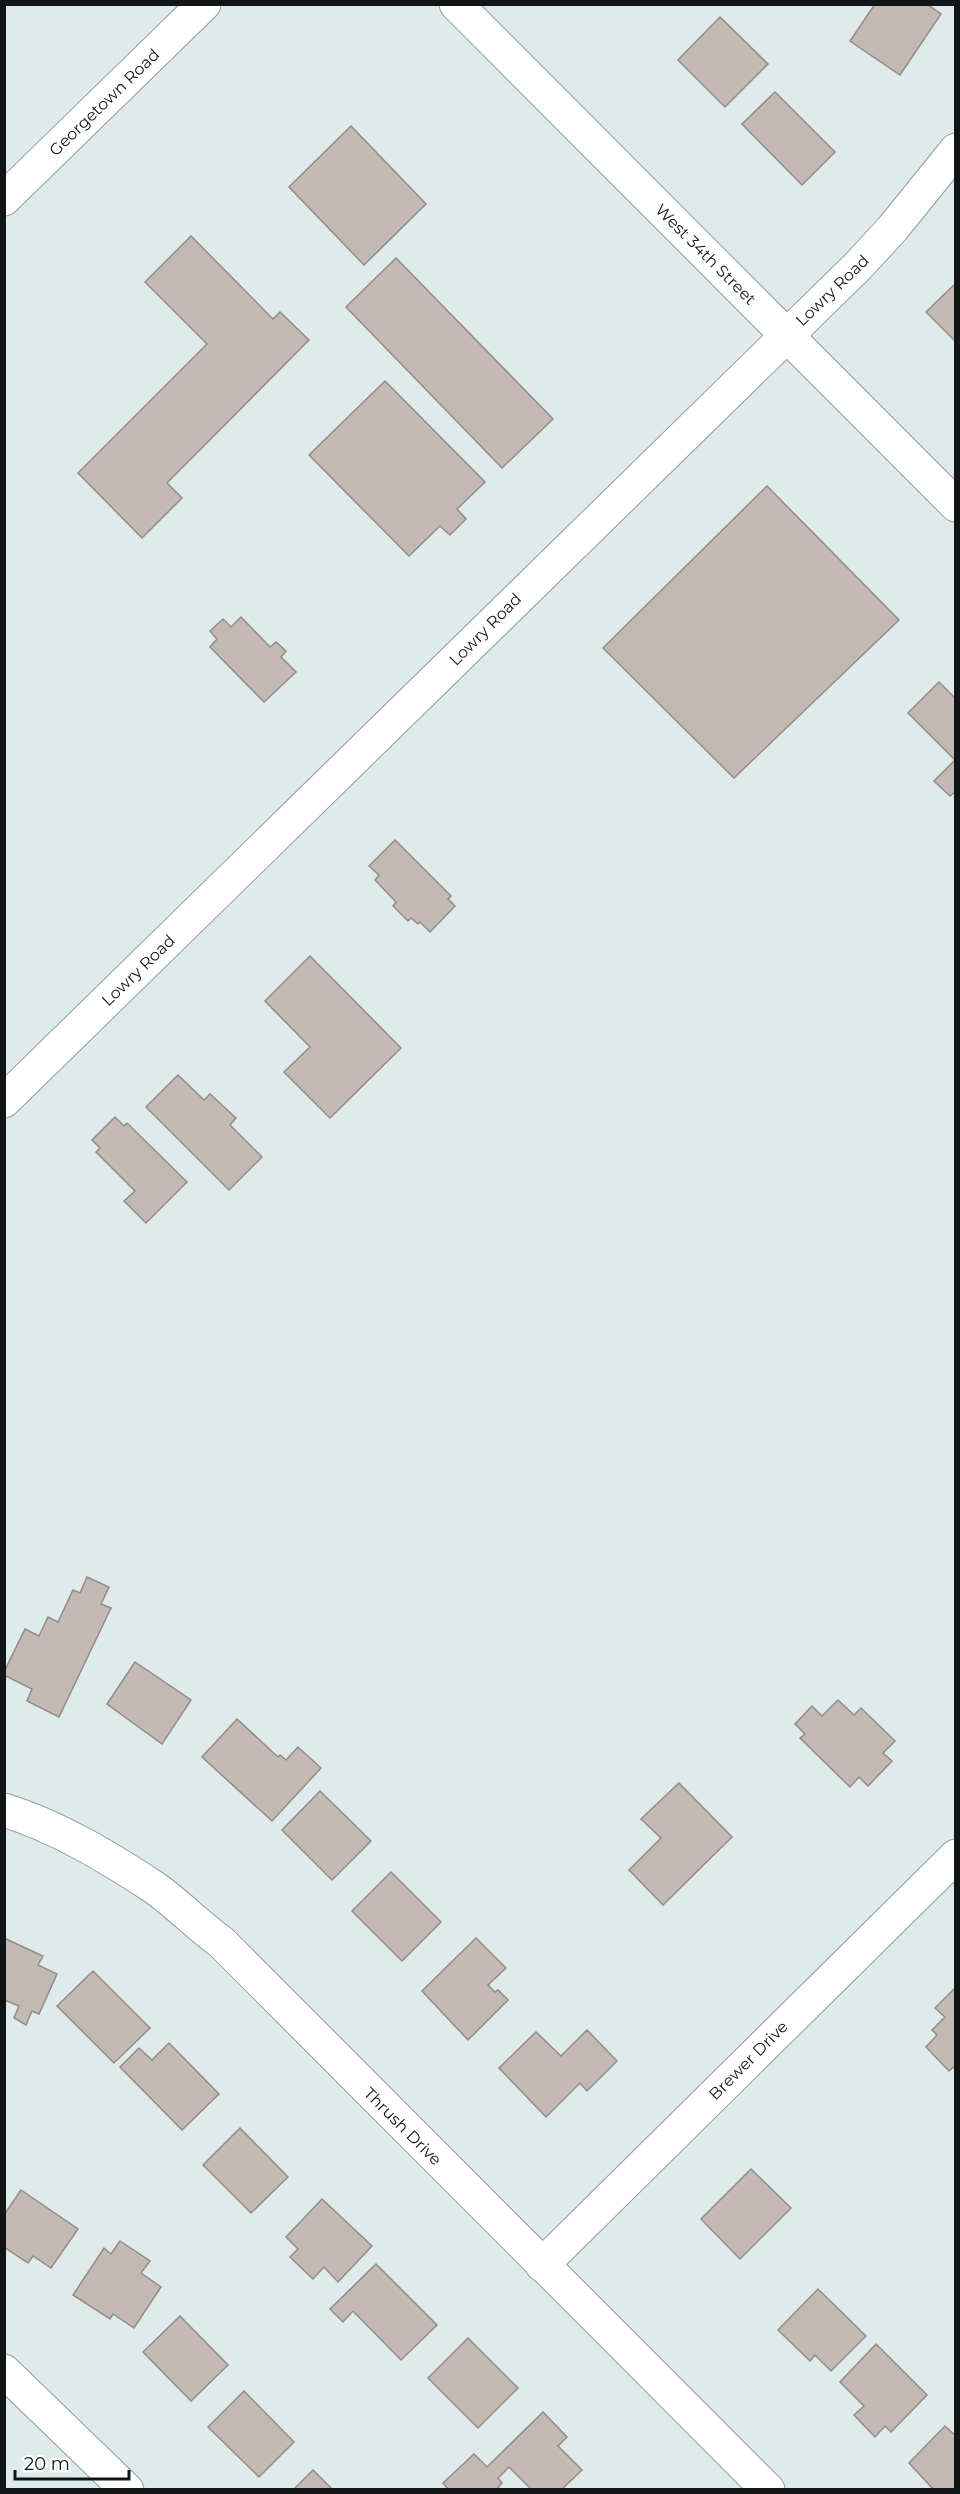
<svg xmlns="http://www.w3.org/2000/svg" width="960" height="2494" font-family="Montserrat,sans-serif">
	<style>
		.building { fill: #c3bab5; stroke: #938b86; stroke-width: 1.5 }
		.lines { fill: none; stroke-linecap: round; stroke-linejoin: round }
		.minor-casing { stroke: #919c9c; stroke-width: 35 }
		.tertiary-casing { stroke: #919c9c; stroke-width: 35 }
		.secondary-casing { stroke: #919c9c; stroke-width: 35 }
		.minor { stroke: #fff; stroke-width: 33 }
		.tertiary { stroke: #fff; stroke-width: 33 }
		.secondary { stroke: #fff; stroke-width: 33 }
		.labels { text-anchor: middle; stroke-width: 4.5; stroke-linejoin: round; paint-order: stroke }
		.street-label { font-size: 16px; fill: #111515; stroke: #fff }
	</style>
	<rect width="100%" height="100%" fill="#dfeaea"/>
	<g class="building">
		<path d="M875,4h52l14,10 -41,61 -50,-34z"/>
		<path d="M720,17l48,47 -43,43 -47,-47z"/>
		<path d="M775,92l60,60 -33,33 -60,-61z"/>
		<path d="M351,126l75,78 -62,61 -75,-78z"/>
		<path d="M191,236l82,83 7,-7 29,28 -142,143 15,15 -40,40 -64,-65 129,-129 -62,-62z"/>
		<path d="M396,258l157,161 -51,49 -156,-161z"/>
		<path d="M956,283v59l-30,-30z"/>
		<path d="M385,381l100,101 -28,27 9,10 -16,16 -10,-9 -31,30 -100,-101z"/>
		<path d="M767,486l132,134 -165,158 -131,-130z"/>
		<path d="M241,617l29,30 6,-5 10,9 -5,6 15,15 -32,30 -54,-55 7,-8 -7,-8 13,-12 8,8z"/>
		<path d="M939,682l17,17v92l-6,5 -16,-15 21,-21 -47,-47z"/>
		<path d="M395,840l56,56 -3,3 7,7 -25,26 -10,-10 -2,2 -7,-6 -3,3 -15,-15 3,-4 -21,-22 4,-5 -10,-9z"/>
		<path d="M310,956l91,92 -71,70 -46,-46 26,-25 -45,-46z"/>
		<path d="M178,1075l26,25 6,-6 26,24 -6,7 32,32 -33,33 -83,-83z"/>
		<path d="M115,1117l9,9 3,-3 60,59 -41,41 -22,-22 11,-10 -39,-39 4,-4 -8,-8z"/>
		<path d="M87,1577l22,10 -8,17 10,4 -52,109 -32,-16 5,-12 -28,-14v-3l21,-43 14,7 9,-19 10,5 15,-32 7,3z"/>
		<path d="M135,1662l56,38 -29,44 -55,-40z"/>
		<path d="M838,1700l16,15 7,-7 34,33 -12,12 9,8 -24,25 -9,-9 -9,10 -50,-49 5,-4 -10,-10 17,-18 10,10z"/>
		<path d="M237,1719l41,38 2,-2 6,5 12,-13 23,21 -49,53 -70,-64z"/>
		<path d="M679,1783l53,54 -69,68 -34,-35 32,-32 -20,-19z"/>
		<path d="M320,1791l51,50 -39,39 -50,-50z"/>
		<path d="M391,1872l50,50 -39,39 -50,-50z"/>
		<path d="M4,1938l39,18 -5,9 19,9 -18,40 -7,-3 -6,14 -12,-7 5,-12 -15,-6z"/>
		<path d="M476,1938l30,30 -18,17 7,7 3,-2 10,10 -40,40 -46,-49z"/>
		<path d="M93,1971l57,57 -36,35 -57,-57z"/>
		<path d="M956,1987v78l-7,6 -23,-24 11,-12 -5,-5 13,-13 -10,-9z"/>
		<path d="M587,2030l30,31 -30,30 -7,-8 -34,34 -47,-49 37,-36 25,24z"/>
		<path d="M169,2043l50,51 -37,36 -62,-63 19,-19 13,12z"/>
		<path d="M240,2128l48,49 -37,36 -48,-48z"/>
		<path d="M751,2169l40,39 -51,51 -39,-40z"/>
		<path d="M21,2190l57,39 -27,39 -18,-12 -5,7 -24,-16v-32z"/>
		<path d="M322,2199l50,47 -34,36 -14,-15 -11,12 -23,-22 8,-8 -12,-12z"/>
		<path d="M120,2241l30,20 -9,12 20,14 -27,41 -21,-14 -3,5 -37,-24 31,-47 7,6z"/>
		<path d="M376,2264l61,61 -36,35 -48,-49 -10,11 -13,-13z"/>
		<path d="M818,2289l48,47 -35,35 -16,-16 -5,6 -32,-31z"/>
		<path d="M180,2316l48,49 -37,36 -48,-49z"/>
		<path d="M468,2338l50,50 -40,40 -50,-50z"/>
		<path d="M876,2344l51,51 -36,37 -6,-6 -10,11 -21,-22 10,-9 -24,-24z"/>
		<path d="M244,2391l50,51 -35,35 -51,-50z"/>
		<path d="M543,2412l24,25 -9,9 24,24 -21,20h-29l-23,-23 -11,11 4,5 -6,7h-47l-6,-7 31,-29 13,13z"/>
		<path d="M945,2426l11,10v54h-22l-25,-27z"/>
		<path d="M313,2470l20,20h-40z"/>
	</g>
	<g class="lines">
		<g class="minor-casing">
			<g id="minor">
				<path d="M4,1101l854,-835 35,-38 63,-78"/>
				<path d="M4,1810c54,17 102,46 148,76 25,17 45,39 69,56l547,548"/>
				<path d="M542,2265l414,-409"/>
				<path d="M4,2371l123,119"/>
			</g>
		</g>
		<g class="tertiary-casing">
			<path id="tertiary" d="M456,4l500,501"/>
		</g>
		<g class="secondary-casing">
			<path id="secondary" d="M4,199l200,-195"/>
		</g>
		<use href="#minor" class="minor"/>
		<use href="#tertiary" class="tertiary"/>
		<use href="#secondary" class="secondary"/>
	</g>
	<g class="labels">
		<g class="street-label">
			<text transform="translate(104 102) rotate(-44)" y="6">Georgetown Road</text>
			<text transform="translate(706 254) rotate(45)" y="6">West 34th Street</text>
			<text transform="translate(832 290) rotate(-44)" y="6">Lowry Road</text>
			<text transform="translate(485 629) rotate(-45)" y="6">Lowry Road</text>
			<text transform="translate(138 970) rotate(-44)" y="6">Lowry Road</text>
			<text transform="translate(748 2060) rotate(-45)" y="6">Brewer Drive</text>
			<text transform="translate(403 2126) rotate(45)" y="6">Thrush Drive</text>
		</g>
	</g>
	<rect width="960" height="2494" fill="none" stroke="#111515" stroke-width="12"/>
	<path d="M15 2470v9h114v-9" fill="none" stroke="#111515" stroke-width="3"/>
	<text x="24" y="2470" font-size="18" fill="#111515" stroke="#ffffff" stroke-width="4.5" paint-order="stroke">20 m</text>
</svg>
